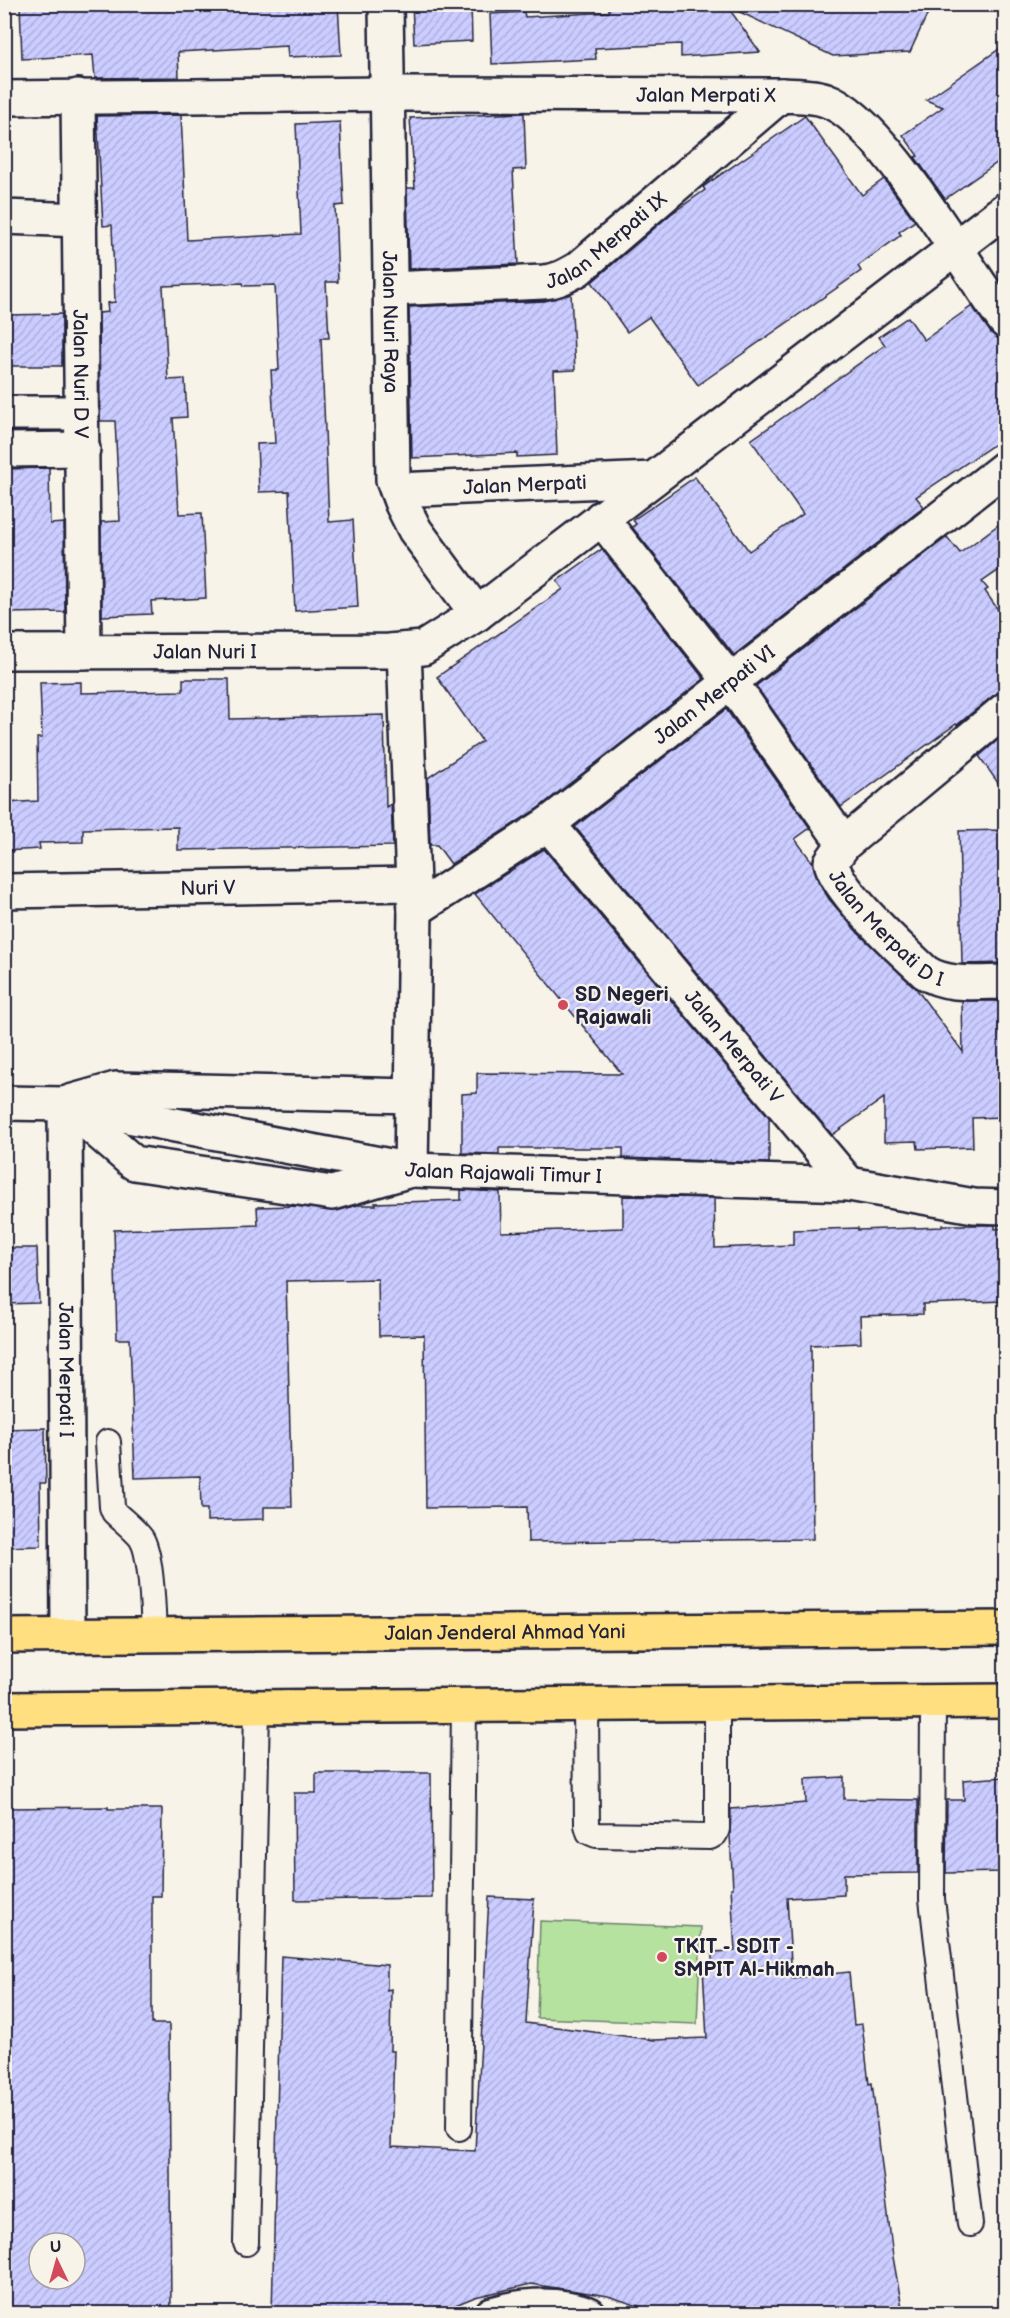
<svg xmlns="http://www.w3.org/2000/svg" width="1010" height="2318" font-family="'Balsamiq Sans',sans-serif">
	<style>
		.green { fill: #b6e29f; stroke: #6c826d; stroke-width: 1.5 }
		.building { fill: url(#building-hatch); stroke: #22223b; stroke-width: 1.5; fill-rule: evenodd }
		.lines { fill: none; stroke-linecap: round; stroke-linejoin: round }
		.service-casing { stroke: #22223b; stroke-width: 28 }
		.minor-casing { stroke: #22223b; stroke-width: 38 }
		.trunk-casing { stroke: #22223b; stroke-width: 38 }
		.service { stroke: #f7f3e8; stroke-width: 24 }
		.minor { stroke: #f7f3e8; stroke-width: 33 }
		.trunk { stroke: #ffdf80; stroke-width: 33 }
		.poi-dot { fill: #d1495b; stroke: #f7f3e8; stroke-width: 2 }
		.labels { text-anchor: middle; stroke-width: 4.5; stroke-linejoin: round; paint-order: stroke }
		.street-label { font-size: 20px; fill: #22223b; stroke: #f7f3e8 }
		.poi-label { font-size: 20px; font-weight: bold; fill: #22223b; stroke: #f7f3e8; text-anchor: start }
	</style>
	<defs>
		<pattern id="building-hatch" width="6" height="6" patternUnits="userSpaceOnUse" patternTransform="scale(1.5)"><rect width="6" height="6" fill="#cbccff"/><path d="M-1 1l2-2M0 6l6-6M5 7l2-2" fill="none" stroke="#aeafdb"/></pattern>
	</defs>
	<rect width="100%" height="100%" fill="#f7f3e8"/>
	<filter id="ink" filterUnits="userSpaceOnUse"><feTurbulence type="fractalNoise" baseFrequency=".0167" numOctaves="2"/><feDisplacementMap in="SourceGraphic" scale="12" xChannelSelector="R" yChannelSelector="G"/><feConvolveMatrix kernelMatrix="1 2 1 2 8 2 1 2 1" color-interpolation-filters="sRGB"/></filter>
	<g filter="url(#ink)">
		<path class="green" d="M540,1921l161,6 -4,97 -160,-6z"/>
		<g class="building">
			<path d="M20,4h318l3,51 -53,2 -1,-11 -109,6 1,25 -84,1 -2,-23 -71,4z"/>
			<path d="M412,4h59l1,37 -58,3z"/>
			<path d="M609,4h323l-22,48 -77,4 -106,-50 33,46 -79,5v-13l-86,4 1,11 -104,5 -2,-50 34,-2 1,5 84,-5z"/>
			<path d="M1005,45v112l-60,42 -30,-42 3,-1 -15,-21 40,-28 -17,-7z"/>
			<path d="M524,113l2,56 -13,1 5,94 -109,5 -2,-81h8l-5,-70z"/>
			<path d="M181,115l6,125 114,-6 -5,-110 44,-2 4,83 -9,1 3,76h-12l3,56h-8l8,184 24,-2 5,87 -63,4 -6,-120 -30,1 -2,-48 18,-1 -4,-73h8l-4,-85 -31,1 -1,-3 -80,3 5,94 17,-1 2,38 -14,1 6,96 23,-1 4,85 -55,3 1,13 -50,2 -1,-94 19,-1 -5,-100h-15l-1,-108 9,-1 -1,-9 8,-1 -3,-77 -9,1 -6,-110z"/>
			<path d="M805,116l57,79 22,-16 31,42 -16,11 2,3 -43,31 3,5 -163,114 -49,-68 -22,15 -35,-50 79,-68 34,-24 -2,-3z"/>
			<path d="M571,294l4,76 -21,1 3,84 -40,2v-4l-105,5 -3,-151 136,-6z"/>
			<path d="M972,306l19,27 9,6 5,8v90l-89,60 8,10 -190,148 -102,-128 4,-3 -3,-4 62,-43 54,74 54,-37 -52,-74 134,-95 -6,-8 29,-20 16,23z"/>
			<path d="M62,314v52h-58v-51z"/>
			<path d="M49,468l1,56 14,-1 1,89 -61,1v-144z"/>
			<path d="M1005,520v46l-23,16 6,7 -3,2 20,29v71l-11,4 -37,30 -1,-1 -115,83 -85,-121 191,-149 13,16z"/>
			<path d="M602,549l102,130 -167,130 -86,55 -14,-19h-7l-2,-67 54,-37 -45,-64 126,-88 -6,-8z"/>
			<path d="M183,679h46l1,40 154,-4 2,92 5,-3 2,42 -215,4v-23l-95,2v13l-44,1 1,6 -36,2v-48l34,-2 -1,-63h5l-2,-55 41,-1v11l102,-2z"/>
			<path d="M726,709l84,119 -15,11 18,24 5,18 11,18 29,34 57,54 48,65 -1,-51h43v116l-33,1 1,29 -55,2 -1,-8 -33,1v-44l-52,37 -257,-308z"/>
			<path d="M1005,734v59l-26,-37z"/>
			<path d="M1005,830v133l-43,1 -3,-133z"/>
			<path d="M544,849l225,268v46l-146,-5v-10h-124v6l-37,-1v-59l15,-1v-20l145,1 -147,-180z"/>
			<path d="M461,1190l39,2 1,40 122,-4v-32l91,2 1,50 78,-3v-15l65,-2v2l84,-3v-2h53v4l10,-1v73l-82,3v10l-63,2 1,27 -50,2 2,194 -285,3 -1,-35 -101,1 -2,-173 -45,1 -1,-57 -92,2 6,226h-28v12l-57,2v-12h-6l-1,-33 -65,2 -5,-139h-13l-3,-109 144,-5 -1,-18 38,-1 42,5 21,-6h18l-1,-2 86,-3z"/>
			<path d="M4,1248h33l2,55 -35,1z"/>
			<path d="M45,1428l1,55h-6l1,63 -37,1v-118z"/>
			<path d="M316,1773h115l1,125 -137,2 -1,-107h22z"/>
			<path d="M844,1777v22l74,1v73l-74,1v21l-57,3 5,80 57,-6 5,53 8,-1 7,60 3,-1 21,174 10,56h-244l-51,-17 -77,-12 -56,13 -39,16h-164l9,-357 106,9v25l4,-1 -1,62h4l-3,96 84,4 14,-254 45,2 -8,124 128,17 53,-2 -4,-70 9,-1v-15l23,-1 -4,-63h2l-3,-53 1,-26 75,-6 -1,-24z"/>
			<path d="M1005,1777v95l-59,1 1,-73h17l-1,-20z"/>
			<path d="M108,1807v2h54l-1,87h-9v128h17l2,289h-167v-239h4l1,-111h-5v-155zM39,2243h36v36h-36z"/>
		</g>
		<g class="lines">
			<g class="service-casing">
				<g id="service">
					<path d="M108,1442l4,65 2,5c8,8 20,17 27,26 11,16 12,76 13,97"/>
					<path d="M933,1702l-1,197 38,325"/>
					<path d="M586,1705l1,120 2,7 7,3 114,2 5,-3 2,-5v-125"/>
					<path d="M459,2128l5,-422"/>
					<path d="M246,2243l11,-535"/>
				</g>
			</g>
			<g class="minor-casing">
				<g id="minor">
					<path id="s1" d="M386,4l7,476 9,24 13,26 62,84"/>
					<path id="s2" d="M78,96l6,556"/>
					<path id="s3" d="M4,98l383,-4 394,1c14,1 32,0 45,5 55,18 141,171 180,222"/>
					<path d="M4,217l76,3"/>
					<path id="s4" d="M390,289l153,-7c14,-1 23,-6 35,-13l203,-174"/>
					<path d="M4,413h78"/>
					<path d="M4,450l79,-1"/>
					<path id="s5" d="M397,490l256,-11"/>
					<path d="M601,518l129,163 114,163"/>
					<path id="s6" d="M4,652l385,-1 34,-3 54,-34 529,-405"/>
					<path id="s7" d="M1006,709l-162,135 -13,18c6,30 71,88 94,110 22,15 55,10 81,10"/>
					<path id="s8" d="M548,824l301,360"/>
					<path id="s9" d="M4,891l409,-7"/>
					<path id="s10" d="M415,910l133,-86 458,-357"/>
					<path d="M70,1102l46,-13 296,7"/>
					<path id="s11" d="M4,1103l61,1 346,66 438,14 125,22 32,1"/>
					<path id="s12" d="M65,1104l3,532"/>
					<path d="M66,1104l68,59 198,30 79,-23 4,-260 -2,-26 -9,-234"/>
					<path d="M492,2314c33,-10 64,-12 97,0"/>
				</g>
			</g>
			<g class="trunk-casing">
				<g id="trunk">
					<path id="s13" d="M4,1636l1002,-8"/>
					<path d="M4,1709l1002,-8"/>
				</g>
			</g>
			<use href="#service" class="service"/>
			<use href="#minor" class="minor"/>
			<use href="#trunk" class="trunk"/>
		</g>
	</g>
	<g class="poi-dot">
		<circle cx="563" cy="1005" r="6"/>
		<circle cx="662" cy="1957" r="6"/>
	</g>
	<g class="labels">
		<g class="street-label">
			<text dy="7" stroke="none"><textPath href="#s3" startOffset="702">Jalan Merpati X</textPath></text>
			<text dy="7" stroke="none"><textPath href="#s4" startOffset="230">Jalan Merpati IX</textPath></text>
			<text dy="7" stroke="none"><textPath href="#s1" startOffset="318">Jalan Nuri Raya</textPath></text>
			<text dy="7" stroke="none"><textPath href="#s2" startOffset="278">Jalan Nuri D V</textPath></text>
			<text dy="7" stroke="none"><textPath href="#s5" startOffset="128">Jalan Merpati</textPath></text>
			<text dy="7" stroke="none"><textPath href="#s6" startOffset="201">Jalan Nuri I</textPath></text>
			<text dy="7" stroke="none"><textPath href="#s10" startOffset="369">Jalan Merpati VI</textPath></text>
			<text dy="7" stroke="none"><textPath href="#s9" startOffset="204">Nuri V</textPath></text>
			<text dy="7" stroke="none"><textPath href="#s7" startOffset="321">Jalan Merpati D I</textPath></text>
			<text dy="7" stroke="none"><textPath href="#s8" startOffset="290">Jalan Merpati V</textPath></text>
			<text dy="7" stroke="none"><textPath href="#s11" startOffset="506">Jalan Rajawali Timur I</textPath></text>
			<text dy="7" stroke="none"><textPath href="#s12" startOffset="266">Jalan Merpati I</textPath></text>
			<text dy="7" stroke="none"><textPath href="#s13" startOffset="501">Jalan Jenderal Ahmad Yani</textPath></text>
		</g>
		<g class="poi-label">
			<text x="575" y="1001">SD Negeri<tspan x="575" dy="23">Rajawali</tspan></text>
			<text x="674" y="1953">TKIT - SDIT -<tspan x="674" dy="23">SMPIT Al-Hikmah</tspan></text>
		</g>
	</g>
	<rect width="1010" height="2318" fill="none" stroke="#f7f3e8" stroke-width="24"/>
	<rect x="12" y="12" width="986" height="2294" fill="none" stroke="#22223b" stroke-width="2" filter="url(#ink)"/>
	<g transform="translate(57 2261) rotate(355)"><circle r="28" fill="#f7f3e8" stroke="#a29fa3" stroke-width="1.5"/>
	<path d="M0-4.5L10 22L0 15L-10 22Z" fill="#d1495b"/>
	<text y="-9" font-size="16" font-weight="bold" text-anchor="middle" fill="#22223b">U</text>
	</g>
</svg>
